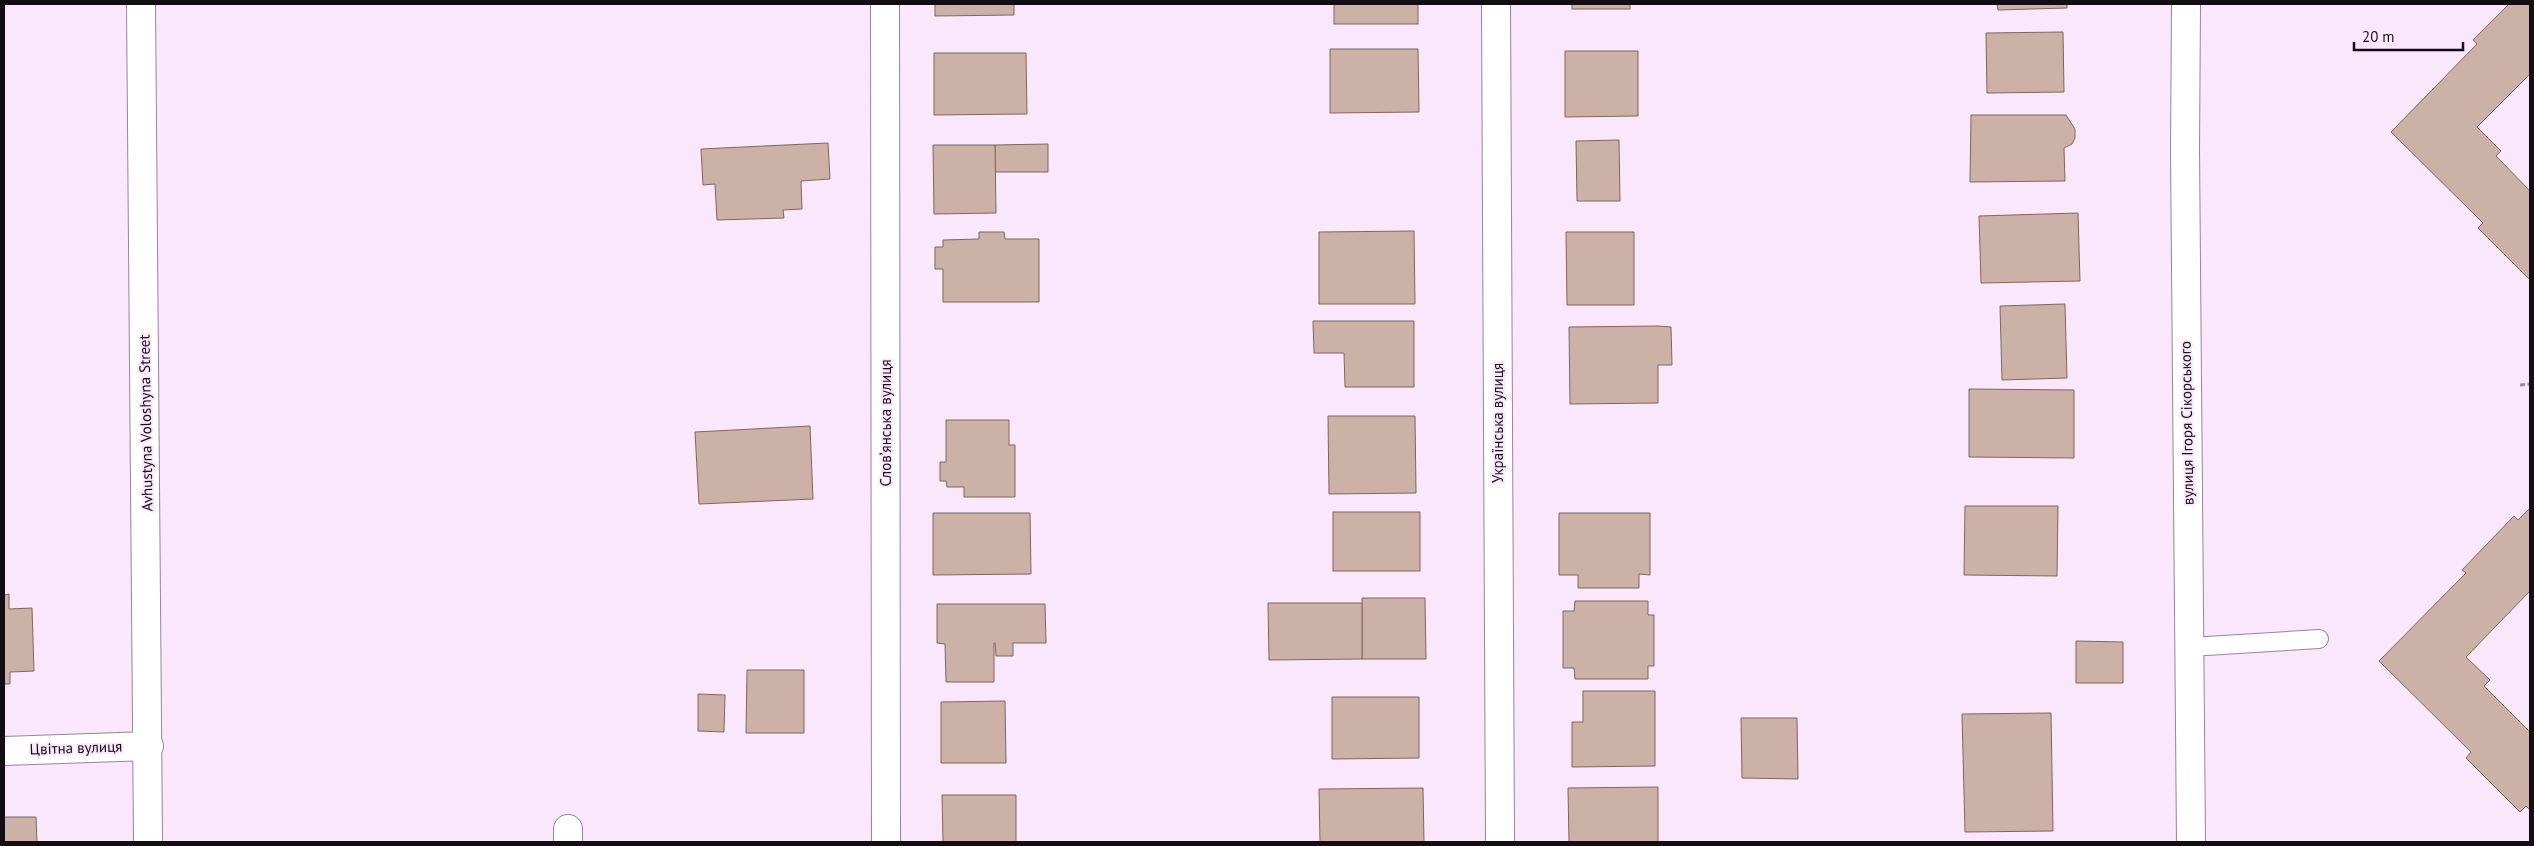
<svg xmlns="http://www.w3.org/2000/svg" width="2534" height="846" font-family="'PT Sans',sans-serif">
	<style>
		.building { fill: #ccb2a6; stroke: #7f675c }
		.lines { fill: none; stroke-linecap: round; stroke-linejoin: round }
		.lane-casing { stroke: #968598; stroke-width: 20 }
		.street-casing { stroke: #968598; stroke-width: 30 }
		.secondary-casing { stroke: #968598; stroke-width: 30 }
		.path { stroke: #998b9a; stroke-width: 3; stroke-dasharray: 5 2.5; stroke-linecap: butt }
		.lane { stroke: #fff; stroke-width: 18 }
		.street { stroke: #fff; stroke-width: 28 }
		.secondary { stroke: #fff; stroke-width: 28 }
		.labels { text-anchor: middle; stroke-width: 4; stroke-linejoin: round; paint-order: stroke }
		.street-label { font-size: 15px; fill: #140d14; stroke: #fae7fc }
	</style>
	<rect width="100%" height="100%" fill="#fae7fc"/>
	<g class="building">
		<path d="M935,4h79v11l-79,1z"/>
		<rect x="1334" y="4" width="84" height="20"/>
		<rect x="1572" y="4" width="58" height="5"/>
		<path d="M1997,4h70v4l-69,2z"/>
		<path d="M2509,4h21v70l-53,53 24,24 -5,5 34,35v89l-52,-52 5,-5 -92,-91 86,-88 -4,-4z"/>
		<path d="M2063,32l1,60 -77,1 -1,-60z"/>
		<path d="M1330,49h88l1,63 -89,1z"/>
		<path d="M1565,51h73v65l-73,1z"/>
		<path d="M934,53h92l1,61 -93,1z"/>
		<path d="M1971,115h95l9,14v9l-3,6 -8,4 1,33 -95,1z"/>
		<path d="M1619,140l1,61h-43l-1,-60z"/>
		<path d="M828,143l2,36 -29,2 1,28 -19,1 1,8 -67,2 -2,-36 -12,1 -2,-36z"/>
		<path d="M1048,144v28h-53v-27z"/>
		<path d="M933,145h62l1,68 -62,1z"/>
		<path d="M2078,213l2,68 -99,2 -2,-67z"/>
		<path d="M1414,231l1,73h-96v-72z"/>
		<path d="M979,232h25l1,7h34v63h-96v-33h-8v-22h8v-7l36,-1z"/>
		<path d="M1566,232h68v73h-67z"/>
		<path d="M2065,304l2,74 -65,2 -2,-74z"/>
		<path d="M1313,321h101v66h-69l-1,-34h-30z"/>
		<path d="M1657,326l14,1 1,38h-14v38l-88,1 -1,-77z"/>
		<path d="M1969,389l105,1v68l-105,-1z"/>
		<path d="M1328,416h87l1,77 -87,1z"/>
		<path d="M946,420h63v25h6v52h-51v-10h-17l-1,-6h-6v-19h6z"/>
		<path d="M810,426l3,73 -114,5 -4,-72z"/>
		<path d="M1965,506h93l-1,70 -93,-1z"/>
		<path d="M2530,508v83l-64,66 24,23 -6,6 46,46v78l-4,-4 -6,6 -54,-54 5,-6 -92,-91 87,-88 -4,-3 52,-54 4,4z"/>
		<rect x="1333" y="512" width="87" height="59"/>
		<path d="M933,513h97l1,61 -98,1z"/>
		<path d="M1559,513h91v62l-11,-1v14h-61v-13h-19z"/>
		<path d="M9,594v15l23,-1 2,63 -24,1v12h-6v-89z"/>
		<path d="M1362,598h63l1,61h-64z"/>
		<path d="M1575,601h73v14h6v51h-6v13h-73l-1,-11h-11v-57h11z"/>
		<path d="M1268,603h94v56l-93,1z"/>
		<path d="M937,604h108l1,39h-33v13h-17l-1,-13h-1v39h-48l-1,-38 -8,-1z"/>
		<path d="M2076,641l47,1v41h-47z"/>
		<path d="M747,670h57v63h-58z"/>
		<path d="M1583,691h72v75l-83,1v-45h11z"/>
		<path d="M698,694l27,1 -1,37 -26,-1z"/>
		<path d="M1332,697h87v61l-87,1z"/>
		<path d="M1005,701l1,62h-65v-61z"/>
		<path d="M2051,713l2,118 -88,1 -3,-118z"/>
		<path d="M1741,718h56l1,61 -56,-1z"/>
		<path d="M1658,787v55h-89l-1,-54z"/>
		<path d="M1423,788l1,54h-104l-1,-53z"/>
		<path d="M942,795h74v47h-73z"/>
		<path d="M4,817h32l1,25h-33z"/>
	</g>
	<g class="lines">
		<g class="lane-casing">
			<path id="lane" d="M2190,647l129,-8"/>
		</g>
		<g class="street-casing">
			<g id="street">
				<path d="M885,4l1,838"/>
				<path d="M1496,4l4,838"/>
				<path d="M4,751l145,-5"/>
				<path d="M568,829v13"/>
			</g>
		</g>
		<g class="secondary-casing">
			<g id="secondary">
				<path d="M141,4l7,838"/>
				<path d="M2186,4l-1,146 6,692"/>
			</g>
		</g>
		<path class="path" d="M2520,385l10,-1"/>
		<use href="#lane" class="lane"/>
		<use href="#street" class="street"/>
		<use href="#secondary" class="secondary"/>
	</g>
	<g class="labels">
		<g class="street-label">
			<text transform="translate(146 423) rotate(-91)" y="5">Avhustyna Voloshyna Street</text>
			<text transform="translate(886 423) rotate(-90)" y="5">Словʼянська вулиця</text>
			<text transform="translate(1498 423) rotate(-90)" y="5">Українська вулиця</text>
			<text transform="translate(2187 423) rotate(-91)" y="5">вулиця Ігоря Сікорського</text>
			<text transform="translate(76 748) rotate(-2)" y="5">Цвітна вулиця</text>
		</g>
	</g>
	<rect width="2534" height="846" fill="none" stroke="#140d14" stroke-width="10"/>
	<path d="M2354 42v8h109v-8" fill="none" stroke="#140d14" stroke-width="2.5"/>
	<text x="2362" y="42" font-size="15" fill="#140d14" stroke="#fae7fc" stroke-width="4" paint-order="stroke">20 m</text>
</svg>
